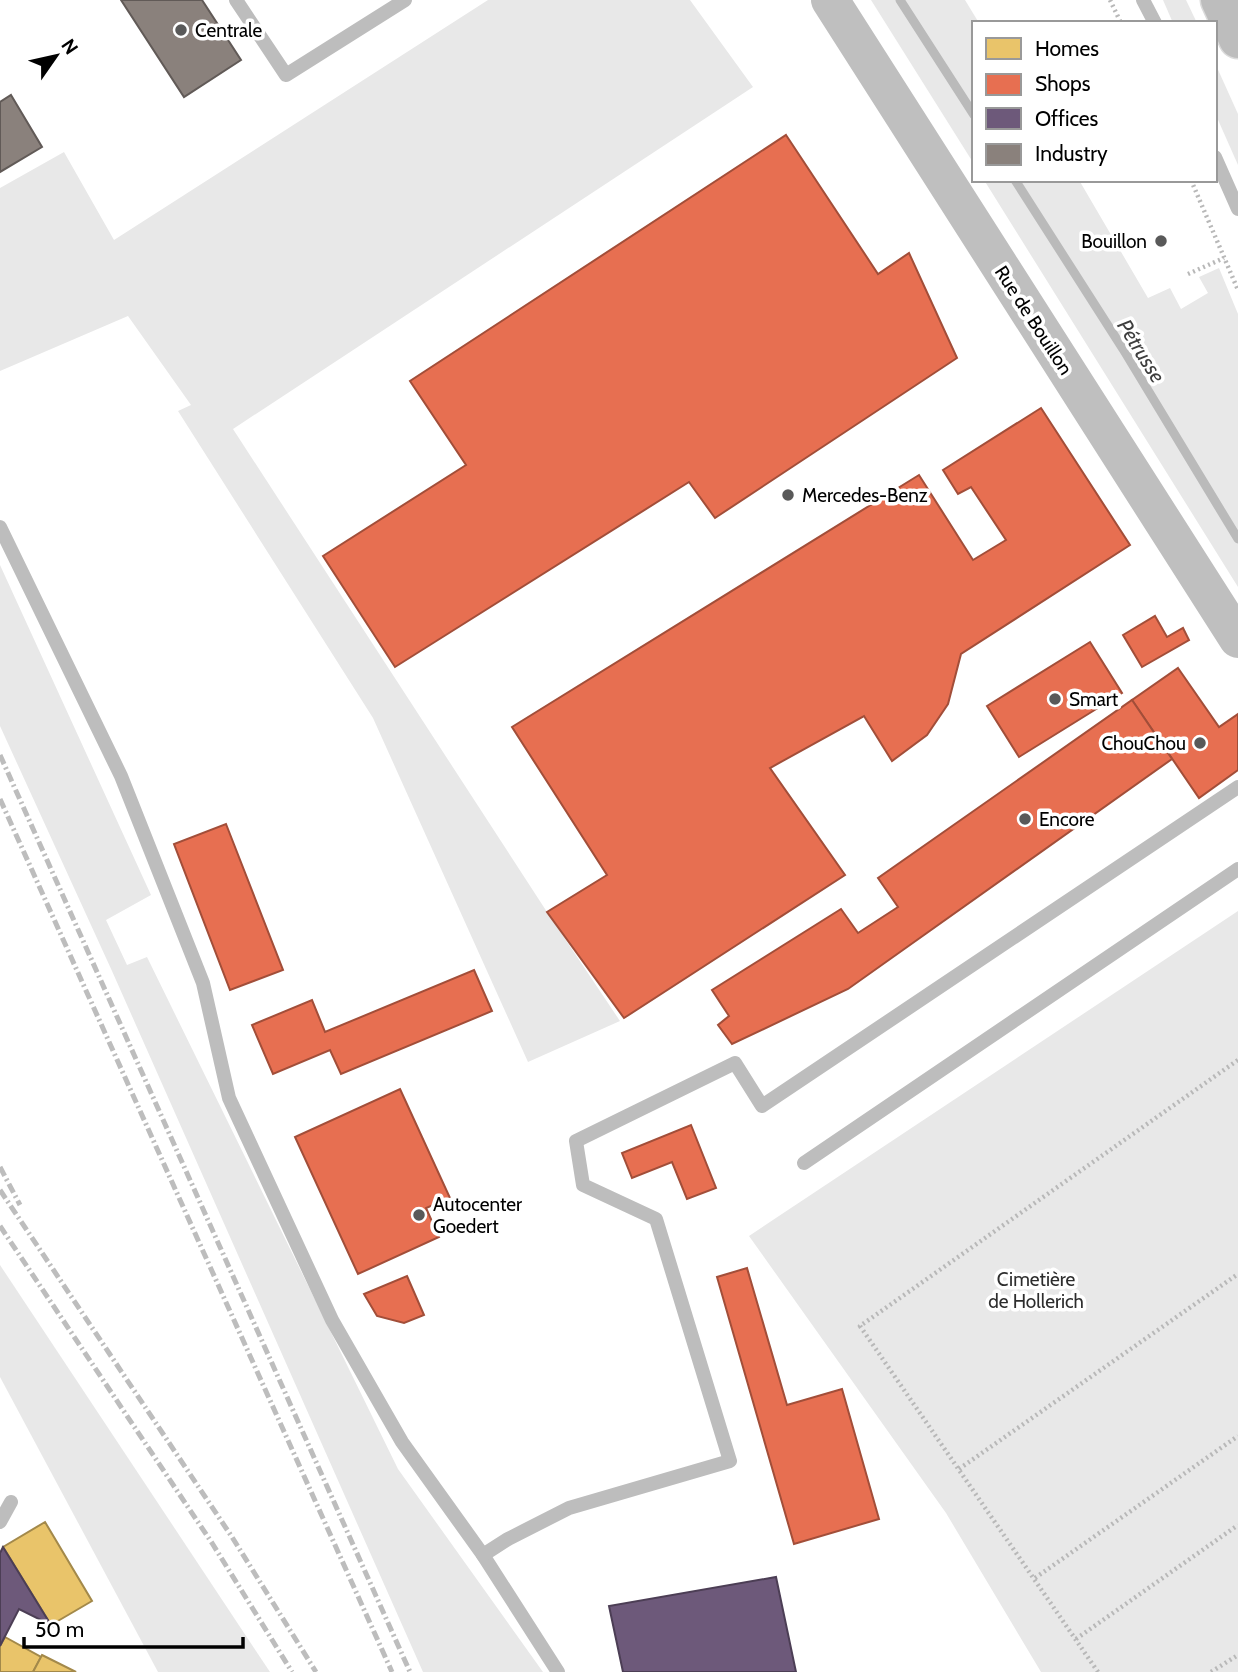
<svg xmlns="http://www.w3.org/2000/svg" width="1238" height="1672" font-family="Cabin,sans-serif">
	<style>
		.green { fill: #e8e8e8 }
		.homes { fill: #e9c46a; stroke: #a3894a; stroke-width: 2 }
		.shops { fill: #e76f51; stroke: #a24e39; stroke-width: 2 }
		.offices { fill: #6d597a; stroke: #4c3e55; stroke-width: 2 }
		.industry { fill: #8a817c; stroke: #615a57; stroke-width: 2 }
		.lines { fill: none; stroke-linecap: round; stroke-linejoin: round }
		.stream { stroke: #bababa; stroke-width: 9 }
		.highway-casing { stroke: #dbdbdb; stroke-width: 41 }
		.path { stroke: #b8b8b8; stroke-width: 4.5; stroke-dasharray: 2 3.5; stroke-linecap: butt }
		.lane { stroke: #bdbdbd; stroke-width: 14 }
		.secondary { stroke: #bfbfbf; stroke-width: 38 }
		.highway { stroke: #bdbdbd; stroke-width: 38 }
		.rail { stroke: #bdbdbd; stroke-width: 5; stroke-dasharray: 10 3.5 2 3.5; stroke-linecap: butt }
		.poi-dot { fill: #595959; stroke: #fff; stroke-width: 2.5 }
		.labels { text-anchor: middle; stroke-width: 7; stroke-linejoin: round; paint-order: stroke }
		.poi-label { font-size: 19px; fill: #000; stroke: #fff; text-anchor: start }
		.street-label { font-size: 19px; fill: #000; stroke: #fff }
		.park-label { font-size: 19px; fill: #2d2d2d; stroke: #fff }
		.water-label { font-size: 21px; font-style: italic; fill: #3e3e3e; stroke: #fff }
	</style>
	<rect width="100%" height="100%" fill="#fff"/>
	<g class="green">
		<path d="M488,0h202l63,87 -520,342 314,483 73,109 -92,41 -155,-344 -195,-307 13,-6 -63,-89 -128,55v-183l64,-36 50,88z"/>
		<path d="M871,0h94l14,23h-5v141z"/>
		<path d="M1163,0h23l11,23h-24z"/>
		<path d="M1215,63l23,51v51l-23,-52z"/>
		<path d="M984,180h95l69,118 22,-10 11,21 27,-16 -9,-16 20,-9 19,46v273z"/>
		<path d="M0,565l151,330 -45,25 21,45 20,-8 251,512 145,203h-120l-311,-701 -112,-245z"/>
		<path d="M1238,911v761h-197l-95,-159 -197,-277z"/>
		<path d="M0,1265l270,407h-112l-158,-295z"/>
	</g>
	<g class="homes">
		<path d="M45,1522l47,79 -41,24 -48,-78z"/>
		<path d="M5,1637l36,20 -8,15h-33v-26z"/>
		<path d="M42,1655l34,17h-43z"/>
	</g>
	<g class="shops">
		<path d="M786,135l92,139 31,-21 48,105 -242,160 -26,-36 -294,185 -72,-111 143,-91 -56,-84z"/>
		<path d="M1041,408l89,137 -169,109 -13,50 -21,31 -35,26 -28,-45 -94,52 75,107 -221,143 -77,-106 60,-37 -95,-148 407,-252 54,85 33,-20 -35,-53 -13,7 -15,-24z"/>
		<path d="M1155,616l12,21 16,-9 6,12 -47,27 -19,-32z"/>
		<path d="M1090,642l32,51 -103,64 -32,-51z"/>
		<path d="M1178,668l41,59 19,-13v56l-39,28 -67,-98z"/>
		<path d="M1132,700l40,59 -324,230 -116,55 -14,-19 11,-9 -17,-26 129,-81 17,24 40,-26 -20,-29z"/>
		<path d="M226,824l57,146 -53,20 -56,-146z"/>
		<path d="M474,970l18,41 -151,63 -11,-24 -57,24 -21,-49 60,-25 13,32z"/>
		<path d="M400,1089l50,109 -24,10 13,29 -81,37 -63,-137z"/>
		<path d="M691,1125l25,63 -29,11 -15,-37 -40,16 -10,-25z"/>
		<path d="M747,1268l40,137 55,-16 37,130 -85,25 -77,-267z"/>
		<path d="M407,1276l17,39 -20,8 -27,-7 -13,-22z"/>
	</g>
	<g class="offices">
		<path d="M3,1547l48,78 -32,-16 -19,37v-93z"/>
		<path d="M776,1577l20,95h-173l-14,-66z"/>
	</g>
	<g class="industry">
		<path d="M121,0h81l39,60 -57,37z"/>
		<path d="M11,95l31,52 -42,25v-70z"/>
	</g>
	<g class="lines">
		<g class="stream">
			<path d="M900,0l74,115"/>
			<path d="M1015,180l108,169 115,190"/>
		</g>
		<g class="highway-casing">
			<path id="highway" d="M1220,0l18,39"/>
		</g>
		<g class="path">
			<path d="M1110,0l11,23"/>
			<path d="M1191,180l47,110"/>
			<path d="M1188,274l36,-16"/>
			<path d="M959,1469l279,-195"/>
			<path d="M1035,1578l203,-142"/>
			<path d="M1076,1639l162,-114"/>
			<path d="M1098,1672l-238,-346 378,-266"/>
			<path d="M1211,1672l27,-17"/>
		</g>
		<g class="lane">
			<path d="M236,0l50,75 119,-75"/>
			<path d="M1143,0l12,23"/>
			<path d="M1215,157l23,52"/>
			<path d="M0,527l121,249 82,207 26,115 103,222 70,122 81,113 75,117"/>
			<path d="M804,1163l434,-294"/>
			<path d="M0,1522l11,-20"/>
			<path d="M483,1555l25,-16 61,-31 161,-47 -74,-242 -73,-34 -7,-44 159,-78 27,43 476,-319"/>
		</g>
		<path class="secondary" d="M830,0l408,639"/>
		<use href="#highway" class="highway"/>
		<g class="rail">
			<path d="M0,755l410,917"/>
			<path d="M0,799l392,873"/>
			<path d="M0,1167l20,38"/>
			<path d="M0,1190l232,347 84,135"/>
			<path d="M0,1226l212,317 80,129"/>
		</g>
	</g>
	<g class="poi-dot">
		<circle cx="181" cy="30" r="7"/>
		<circle cx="1161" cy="241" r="7"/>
		<circle cx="788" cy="495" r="7"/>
		<circle cx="1055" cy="699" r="7"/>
		<circle cx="1200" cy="743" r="7"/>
		<circle cx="1025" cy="819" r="7"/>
		<circle cx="419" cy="1215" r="7"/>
	</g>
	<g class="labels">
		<g class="poi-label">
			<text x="195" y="37">Centrale</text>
			<text x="1147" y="248" text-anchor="end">Bouillon</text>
			<text x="802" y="502">Mercedes-Benz</text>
			<text x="1069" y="706">Smart</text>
			<text x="1186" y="750" text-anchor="end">ChouChou</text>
			<text x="1039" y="826">Encore</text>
			<text x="433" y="1211">Autocenter<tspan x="433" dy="22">Goedert</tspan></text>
		</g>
		<g class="street-label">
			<text transform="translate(1034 320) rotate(57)" y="7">Rue de Bouillon</text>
		</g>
		<g class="park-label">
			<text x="1036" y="1286">Cimetière<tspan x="1036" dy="22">de Hollerich</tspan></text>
		</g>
		<g class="water-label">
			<text transform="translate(1141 351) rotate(58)" y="7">Pétrusse</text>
		</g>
	</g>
	<rect x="972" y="21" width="245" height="161" fill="#ffffff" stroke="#999999" stroke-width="2"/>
	<rect x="986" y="38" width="35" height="21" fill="#e9c46a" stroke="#999999" stroke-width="2"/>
	<text x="1035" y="56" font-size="21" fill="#000000">Homes</text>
	<rect x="986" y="74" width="35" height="21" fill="#e76f51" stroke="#999999" stroke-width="2"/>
	<text x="1035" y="91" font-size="21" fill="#000000">Shops</text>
	<rect x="986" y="108" width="35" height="21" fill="#6d597a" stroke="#999999" stroke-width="2"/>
	<text x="1035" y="126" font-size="21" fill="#000000">Offices</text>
	<rect x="986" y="144" width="35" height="21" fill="#8a817c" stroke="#999999" stroke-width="2"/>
	<text x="1035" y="161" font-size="21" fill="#000000">Industry</text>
	<g transform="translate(56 56) rotate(56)" stroke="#ffffff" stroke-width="5" paint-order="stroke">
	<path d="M0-5L12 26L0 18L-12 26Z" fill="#000000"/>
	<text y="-10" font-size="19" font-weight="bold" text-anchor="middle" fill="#000000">N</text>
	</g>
	<path d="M24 1637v10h219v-10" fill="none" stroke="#000000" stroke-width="3.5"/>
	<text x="35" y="1637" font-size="21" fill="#000000" stroke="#ffffff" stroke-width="5" paint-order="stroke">50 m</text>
</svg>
